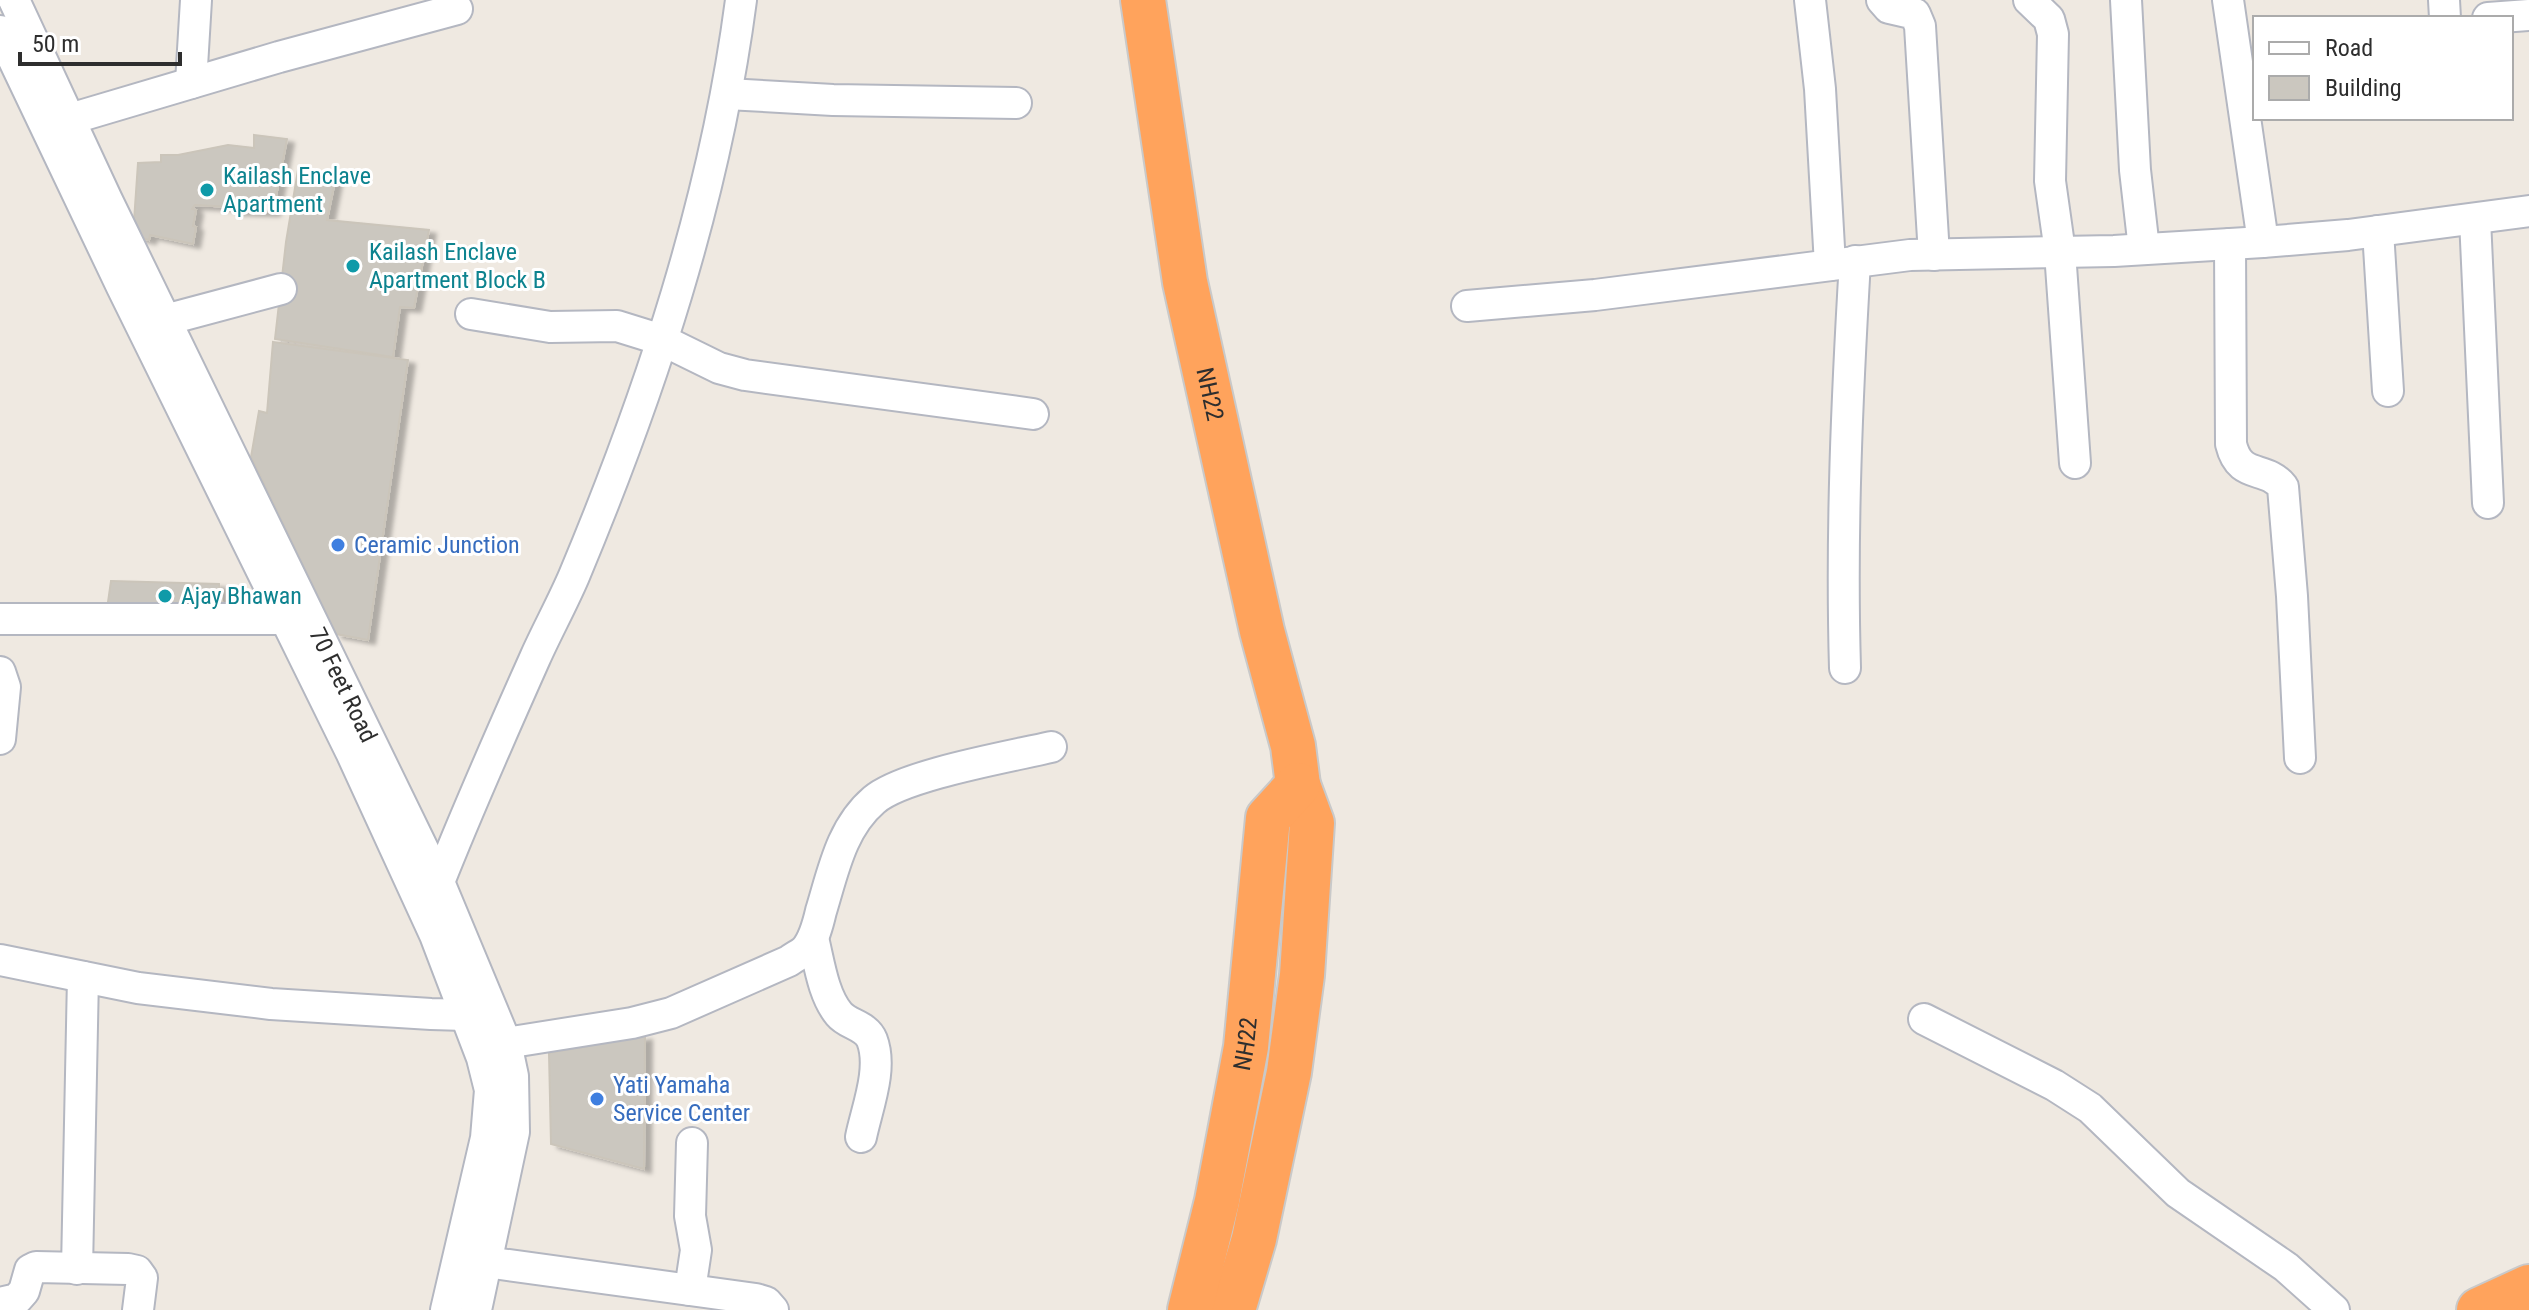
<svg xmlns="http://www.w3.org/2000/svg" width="2529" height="1310" font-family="'Roboto Condensed',sans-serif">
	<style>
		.building { fill: #cbc7bf; stroke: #cbc5ba; stroke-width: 2; filter: url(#shadow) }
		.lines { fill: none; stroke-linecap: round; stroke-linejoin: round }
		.minor-casing { stroke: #b4b7c1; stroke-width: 34 }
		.highway-casing { stroke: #c9c9c9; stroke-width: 48 }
		.minor { stroke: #fff; stroke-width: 30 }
		.highway { stroke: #ffa35c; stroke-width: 44 }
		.culture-dot { fill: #0f9aa8; stroke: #fff; stroke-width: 3 }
		.shop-dot { fill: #3f7fe0; stroke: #fff; stroke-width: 3 }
		.labels { text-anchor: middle; stroke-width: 6; stroke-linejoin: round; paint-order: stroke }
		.culture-label { font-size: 24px; fill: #0d838f; stroke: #fff; text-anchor: start }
		.street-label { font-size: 24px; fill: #2e2e2e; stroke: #fff }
		.shop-label { font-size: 24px; fill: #366cbe; stroke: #fff; text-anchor: start }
	</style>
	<defs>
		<filter id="shadow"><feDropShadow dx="7" dy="4" stdDeviation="2" flood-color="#0004"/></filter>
	</defs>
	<rect width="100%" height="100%" fill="#efe9e1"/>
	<g class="building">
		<path d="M254,135l33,4 -14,73 -41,-1 -1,-4 -36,-2 -3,4 4,1 -3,16 3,1 -3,17 -43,-9 -1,5 -16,-4 5,-73 23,-1v-7h17l50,-10 26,3z"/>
		<path d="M298,170l38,6 -9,44 102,10 -15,78 -14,-1 -7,50 -118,-18 11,-97z"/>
		<path d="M273,342l135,18 -40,280 -32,-6 -85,-177 8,-46 8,2z"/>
		<path d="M111,581l108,3 5,29 -117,-4z"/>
		<path d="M645,1036l-1,133 -93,-25 -2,-91z"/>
	</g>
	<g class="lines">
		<g class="minor-casing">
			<g id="minor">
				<path id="s1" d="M14,0l93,200 332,682 67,161 7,33 1,56 -38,178"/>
				<path d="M1810,0l10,89 10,176"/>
				<path d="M1882,0l7,8 26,6 5,12 14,229"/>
				<path d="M2029,0l20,19 4,15 -3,147 10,71 15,211"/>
				<path d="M2126,0l9,170 9,79"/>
				<path d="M2228,0l35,242"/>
				<path d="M2444,0l1,18"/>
				<path d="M2488,18l41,-3"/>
				<path d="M0,31l122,256 229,465 84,183 47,123 8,32 -4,48 -40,172"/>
				<path d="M191,83l5,-83"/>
				<path d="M727,94l106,6 183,3"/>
				<path d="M70,119l209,-62 178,-48"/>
				<path d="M2475,219l13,284"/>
				<path d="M2378,231l10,160"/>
				<path d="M2230,244l1,200c9,37 34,20 52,43l9,109 8,162"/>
				<path d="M1467,306l128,-11 315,-40 204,-4 149,-9 85,-7 181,-24"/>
				<path d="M471,314l79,13 67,-1 45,14 57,28 26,7 288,39"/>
				<path d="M165,320l116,-31"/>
				<path d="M0,619h302"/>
				<path d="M1845,668c-4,-136 2,-271 10,-407"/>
				<path d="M0,672l5,15 -5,52"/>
				<path d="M432,892l7,-10c30,-76 63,-150 96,-224 12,-27 27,-54 39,-82 77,-184 141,-377 167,-576"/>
				<path d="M813,938c6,24 10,57 26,76 9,11 27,11 33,26 11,29 -5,68 -11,97"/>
				<path d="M0,960l138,28 133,16 160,10 34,1 16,-5"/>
				<path d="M1924,1019l130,66 36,23 88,85 108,74 48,43"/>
				<path d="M506,1043l126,-20 39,-10 118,-52c5,-4 12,-7 16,-11 9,-10 13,-26 16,-39 12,-39 20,-83 53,-111 29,-25 134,-43 177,-53"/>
				<path d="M486,1262l270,37 10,3 7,8"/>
				<path d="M77,1269l6,-292"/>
				<path d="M690,1290l6,-40 -6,-34 2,-73"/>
				<path d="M0,1303l17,-4 7,-8 6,-21 6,-3 92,2 9,2 5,7 -4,32"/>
			</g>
		</g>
		<g class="highway-casing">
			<g id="highway">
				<path id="s2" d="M1143,0l42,282 77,349 31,115 5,39 14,38 -10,152 -13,97 -35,167 -21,71"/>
				<path id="s3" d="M1190,1310l27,-109 29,-154 22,-229 30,-33"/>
				<path d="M2479,1310l50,-23"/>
			</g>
		</g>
		<use href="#minor" class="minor"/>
		<use href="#highway" class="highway"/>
	</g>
	<g class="culture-dot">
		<circle cx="207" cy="190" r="8"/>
		<circle cx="353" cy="266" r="8"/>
		<circle cx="165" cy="596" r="8"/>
	</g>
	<g class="shop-dot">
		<circle cx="338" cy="545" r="8"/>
		<circle cx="597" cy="1099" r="8"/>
	</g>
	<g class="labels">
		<g class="culture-label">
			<text x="223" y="184">Kailash Enclave<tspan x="223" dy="28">Apartment</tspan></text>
			<text x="369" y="260">Kailash Enclave<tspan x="369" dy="28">Apartment Block B</tspan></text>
			<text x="181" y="604">Ajay Bhawan</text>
		</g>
		<g class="street-label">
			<text dy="8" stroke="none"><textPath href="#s2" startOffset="400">NH22</textPath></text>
			<text dy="8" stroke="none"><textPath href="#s1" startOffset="760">70 Feet Road</textPath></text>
			<text dy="8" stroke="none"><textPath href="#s3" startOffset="272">NH22</textPath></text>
		</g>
		<g class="shop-label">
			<text x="354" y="553">Ceramic Junction</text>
			<text x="613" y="1093">Yati Yamaha<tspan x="613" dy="28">Service Center</tspan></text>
		</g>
	</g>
	<rect x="2253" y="16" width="260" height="104" fill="#ffffff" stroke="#ababab" stroke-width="2"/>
	<rect x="2269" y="42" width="40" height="12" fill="#ffffff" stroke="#ababab" stroke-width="2"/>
	<text x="2325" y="56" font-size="24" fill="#2e2e2e">Road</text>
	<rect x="2269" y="76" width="40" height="24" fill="#cbc7bf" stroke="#ababab" stroke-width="2"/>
	<text x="2325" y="96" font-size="24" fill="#2e2e2e">Building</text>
	<path d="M20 52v12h160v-12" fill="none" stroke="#2e2e2e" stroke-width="4"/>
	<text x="32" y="52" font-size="24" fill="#2e2e2e" stroke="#ffffff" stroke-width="6" paint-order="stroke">50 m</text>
</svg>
